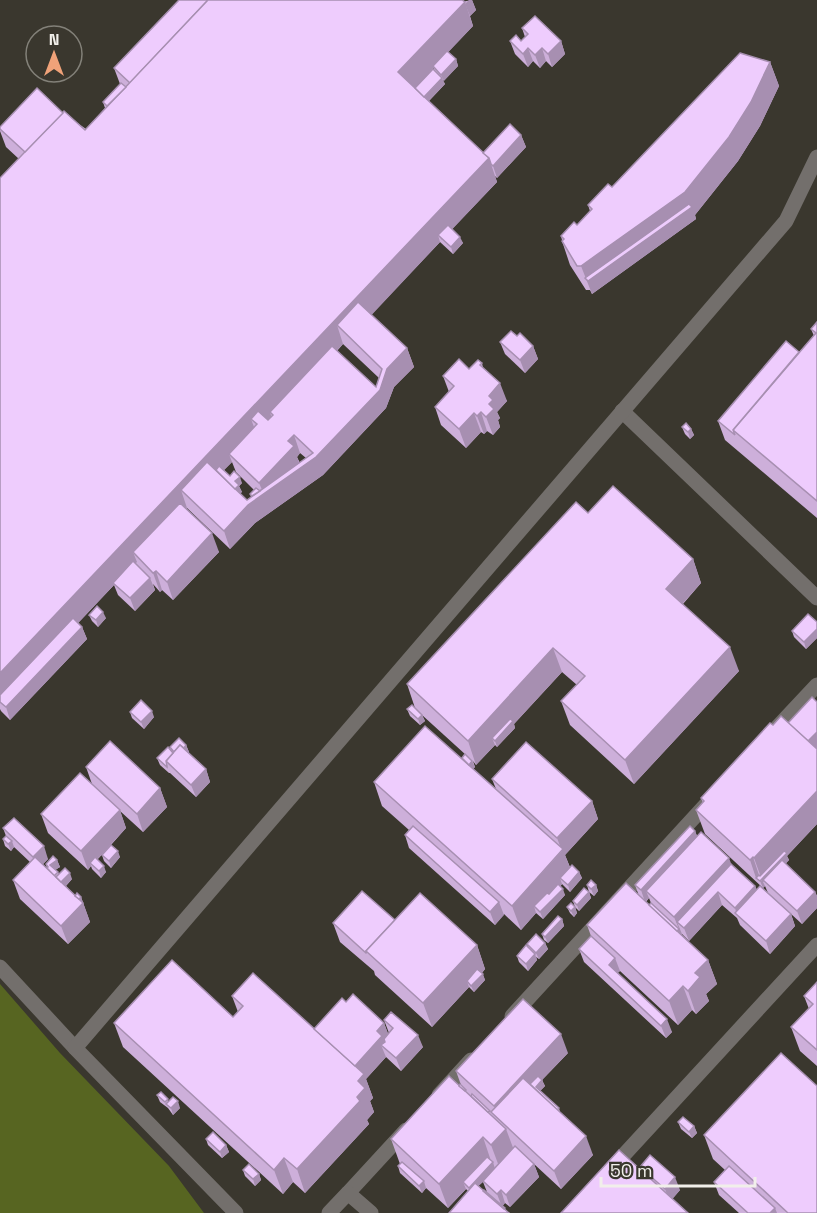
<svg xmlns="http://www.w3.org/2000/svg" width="817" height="1213" font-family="'Space Grotesk',sans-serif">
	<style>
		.forest { fill: #576521 }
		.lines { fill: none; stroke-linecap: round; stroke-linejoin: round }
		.minor { stroke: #736f6c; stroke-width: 15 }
		.tertiary { stroke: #736f6c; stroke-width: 15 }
		.wall { fill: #cdafda; fill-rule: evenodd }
		.shaded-wall { fill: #a78fb1 }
		.building { fill: #eeccfd; stroke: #a78fb1; stroke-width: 1.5 }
	</style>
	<rect width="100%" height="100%" fill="#3a372e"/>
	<path class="forest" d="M0,984l60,69 109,113 35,47h-204z"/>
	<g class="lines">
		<g class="minor">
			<path d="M622,411l195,187"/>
			<path d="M772,733l45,-48"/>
			<path d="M512,1016l199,-217"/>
			<path d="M439,1095l32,-35"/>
			<path d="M610,1170l207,-225"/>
			<path d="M348,1193l58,-63"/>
			<path d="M329,1213l19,-20 23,20"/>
		</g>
		<g class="tertiary">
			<path d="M0,967l75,81"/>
			<path d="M236,1213l-161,-165 711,-827 31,-64"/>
		</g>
	</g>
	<g class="wall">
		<path d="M472,0l4,10 -6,6 3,10 -25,26 8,7 2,7 -15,15 2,3 -16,17 54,52 38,-18 5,12 -29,31 -2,-2 2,6 -45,47 11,14 -10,11 -13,-12 -69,73 36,33 7,19 -20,20 -8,21 -63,67 -68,48 -25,26 -43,-41v1l32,43 -46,48 -11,-10 -2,2 -7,-8 2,6 -20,21 -17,-16 -4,-10 -36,38 4,4 5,12 -77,81 -9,-9 -1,-2v-531l19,-19 -13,-12 -6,-16v-4l63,-14 23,16 19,-21 -2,-6 17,-18 -6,-16zM434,68v2l-20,18zM343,344l36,34 -3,9 -39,-36zM300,453l6,5 -6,5 -3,-6zM232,462l4,10 18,18 -4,4 1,3 -4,3 -7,-7 2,-1 -3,-6 3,-3 -12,-7 -6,-6z"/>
		<path d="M522,28l39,13 4,13 -13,13 -6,-6 -6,7 -7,-7 -5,6 -13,-13 -5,-13h11l4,-4z"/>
		<path d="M770,62l9,24 -19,40 -22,35 -43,54 1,4 -104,75 -2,-4h-4l-16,-25 -8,-24v-1l-1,-4 16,-11 13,-14 -2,-6 24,-18z"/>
		<path d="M817,322v196l-92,-78 -7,-19 81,-69 15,-16 -3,-7z"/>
		<path d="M517,336l16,10 5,13 -13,14 -20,-19 -5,-12z"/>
		<path d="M482,363l1,5 24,33 -10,11 3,6 -2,2 2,7 -7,8 -6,-4 -3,3 -3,-2 -15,16 -25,-23 -6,-18 14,-15 -6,-16 26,-7z"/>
		<path d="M682,427l9,2 3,6 -4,4 -5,-5z"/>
		<path d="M588,513l105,46 8,24 -18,21 56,67 -105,113 -64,-59 -9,-24 16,-16 -15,-13 -48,52 1,4 -18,19 -2,-2 -19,20 -3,-4 2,6 -2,2 23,20 -4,-10 100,22 6,18 -33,36 5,12 9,5 3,6 -12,14 -8,-8 -2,3 5,8 -22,24 -7,-6 -15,17 -17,-16 -9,11 -86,-77 -4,-13 4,-5 -27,-24 -8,-24 88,-23 4,-4 -44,-40 3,6 -5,4 -10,-9 -3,-7 8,-1 -8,-24z"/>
		<path d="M89,615l17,3 -8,9 -6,-6z"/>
		<path d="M817,622v16l-11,11 -12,-12 -2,-6z"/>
		<path d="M817,702v122l-30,32 2,4 -4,4 30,28 2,4v12l-15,16 -34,-31 -3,-7 -2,2 -58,-54 -9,-24 7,-7 -2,-5 72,-73 15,-2z"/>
		<path d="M130,712l24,5 -10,12 -12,-11z"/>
		<path d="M186,745l3,7h-1l18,17 4,13 -14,15 -26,-24h-1l-9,-8 -3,-7 13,-8v-3z"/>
		<path d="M86,767l74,21 7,19 -24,25 -23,-21 6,17 -15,17 9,12 -9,11 -7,-7 -2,-6 8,-9 -13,14 9,12 -5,6 -9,-9 -1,-3 -3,4 -40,-37 -7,-19 51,-30z"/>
		<path d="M3,828l45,31 -6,6 5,4 -1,-5 11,-4 3,7 -5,3 3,2 1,2 13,5 -6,7 9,10 6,1 9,25 -22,22 -48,-45 -7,-19 17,-18 -16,-15 -3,4 -6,-5 -2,-7 3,-3z"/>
		<path d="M695,831l2,5 34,28 24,22 2,4 34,24 4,12 -25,28 -30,-29 -3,-7 -15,-13 -33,36 -7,-7 -1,1 27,25 9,24 -11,10 3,7 -13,13 -4,-4 -14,15 -58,-54 -3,2 55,59 -6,6 -82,-76 -5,-13 12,-13 -4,-11 52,-29 -4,-11zM649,898l2,5 -2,2 -3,-3z"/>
		<path d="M587,885h9l2,6 -4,5 -5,-4z"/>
		<path d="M589,892l2,6 -12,13 -4,-4 2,6 -3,4 -4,-4 -3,-6h8l-2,-6z"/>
		<path d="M562,919l2,7 -16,17 -4,-3 -2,-6z"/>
		<path d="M395,920l82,25 8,24 -3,4 3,7 -11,12 -5,-5 -37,40 -57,-52 -1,-4 -34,-29 -7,-19z"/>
		<path d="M545,943l3,6 -9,10 -3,-2 1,3 -9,11 -9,-9 -2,-6 11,-9 -1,-3z"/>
		<path d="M817,982v84l-17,-15 -9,-24 18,-18 -5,-13z"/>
		<path d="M232,996l82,33 32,-27 38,21 4,11 1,-1 -5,-13 39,27 -22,24 -15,-14 -20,22 7,19 -3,3 4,11 -7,8 2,4 -64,69 -12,-11 -10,12 -160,-147 -9,-24 119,-6 5,-5z"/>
		<path d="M568,1053l-26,27 3,6 -5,5 19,17 1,4 33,43 -32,34 -27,-25 5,13 -29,30 -5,-4 -3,3 4,4 -38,-19 -2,-2 -18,19 -22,-20 -4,5 -22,-20 -2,-7 2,-2 -9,-25 70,-54 -5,-14zM483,1182l4,10 -9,-6z"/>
		<path d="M157,1095l12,6 11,7 -7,7 -5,-7 -8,-6z"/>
		<path d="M678,1122l16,4 3,7 -5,5 -11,-9z"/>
		<path d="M704,1135l113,78h-78l-20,-18 -5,-13 11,-12 -12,-11z"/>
		<path d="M206,1139l20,6 3,7 -7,6 -14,-13z"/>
		<path d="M640,1167l40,23 -8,9 -31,-29z"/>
		<path d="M243,1170l16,4 2,6 -6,6 -10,-10z"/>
	</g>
	<g class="shaded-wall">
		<path d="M469,0h3l4,10 -6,6 -5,-12z"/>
		<path d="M465,2l8,24 -66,70 -9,-24z"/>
		<path d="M561,41l4,13 -13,13 -4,-13z"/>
		<path d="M528,48l5,13 -5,6 -5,-13z"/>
		<path d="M542,48l4,13 -6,7 -5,-13z"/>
		<path d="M456,59l2,7 -14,15 -3,-6z"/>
		<path d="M770,62l9,24 -19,40 -22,35 -43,54 1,4 -104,75 -11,-28z"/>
		<path d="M442,78l3,6 -21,22 -2,-6z"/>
		<path d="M521,135l5,12 -29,31 -4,-12z"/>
		<path d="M489,158l8,24 -55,58 -4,-5 2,7 -90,96 -13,-13 6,19 -69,74 -1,-3 -3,-3 2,7 -15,5 -6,-5 6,16 -28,19 3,8 -16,16 -35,12 6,18 -21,23 -33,21 4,10 -22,22 -2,-1 1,2 -112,119 -2,-2v-29z"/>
		<path d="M460,237l3,6 -10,11 -2,-7z"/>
		<path d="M533,346l5,13 -13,14 -5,-13z"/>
		<path d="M407,348l7,19 -20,20 -8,21 -63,67 -68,48 -25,26 -6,-18 24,-26 16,-11 -5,-11 29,-42 6,-6 6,18 -3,4 3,8 80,-75 7,-21z"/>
		<path d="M500,383l7,18 -10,11 3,6 -2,2 2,7 -7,8 -7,-18 3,-13v-8z"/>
		<path d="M481,412l6,19 -3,3 -7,-18z"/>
		<path d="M474,413l7,19 -15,16 -7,-19z"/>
		<path d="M691,429l3,6 -4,4 -2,-7z"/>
		<path d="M240,477l2,6 -3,3 3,6 -8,7 1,-18z"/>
		<path d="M212,533l7,19 -46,48 -6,-18z"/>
		<path d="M693,559l8,24 -26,29 -9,-23z"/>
		<path d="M156,571l6,19 -2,2 -7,-19z"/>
		<path d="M150,578l5,12 -20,21 -5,-13z"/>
		<path d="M103,612l3,6 -8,9 -2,-7z"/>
		<path d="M82,627l5,12 -77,81 -4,-13z"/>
		<path d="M817,629v9l-11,11 -2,-7z"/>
		<path d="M730,647l9,24 -105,113 -9,-24z"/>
		<path d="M553,648l9,24 -48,52 1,4 -18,19 -2,-6 -3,-3 3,7 -19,20 -8,-24z"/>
		<path d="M152,711l2,6 -10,12 -3,-7z"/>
		<path d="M422,715l3,6 -5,4 -2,-6z"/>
		<path d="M817,732v17l-10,-8z"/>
		<path d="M186,745l3,7 -9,9 -3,-6z"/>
		<path d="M472,761l3,6 -4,4 -2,-6z"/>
		<path d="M206,769l4,13 -14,15 -5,-12z"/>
		<path d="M160,788l7,19 -24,25 -6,-18z"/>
		<path d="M817,791v33l-30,32 2,4 -7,8 -19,14 2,4 -2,2 -3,-7 -4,-3 -6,-18 3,-3 8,24 1,-1 -8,-22z"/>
		<path d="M592,801l6,18 -33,36 7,18 -12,5 2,6 -23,27 -5,-5 2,7 -15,17 -9,-24 50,-55 -5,-13z"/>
		<path d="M120,810l6,18 -34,37 -2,-2 1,3 -3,4 -7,-19z"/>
		<path d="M695,831l4,10 -53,50 3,7 -4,4 -4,-12z"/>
		<path d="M12,841l2,6 -3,4 -3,-7z"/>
		<path d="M44,846l4,13 -10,10 -5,-12z"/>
		<path d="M118,851l2,6 -9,11 -2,-7z"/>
		<path d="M729,858l7,18 -18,16 4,13 -33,36 -5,-13 -7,-6 5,12 -8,9 -2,-7 7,-7 -5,-12z"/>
		<path d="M57,860l3,7 -8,5 -2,-7z"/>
		<path d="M104,866l2,6 -5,6 -2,-7z"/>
		<path d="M579,872l3,6 -12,14 -2,-7z"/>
		<path d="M70,873l2,6 -11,12 -2,-7z"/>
		<path d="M596,885l2,6 -4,5 -3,-7z"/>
		<path d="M755,886l5,12 -23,17 -2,-7z"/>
		<path d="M563,889l2,6 -22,24 -3,-7z"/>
		<path d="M589,892l2,6 -12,13 -2,-6z"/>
		<path d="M815,892l2,4v12l-15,16 -5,-13z"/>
		<path d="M81,897l9,25 -22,22 -7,-18 15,-24z"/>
		<path d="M499,902l5,13 -9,10 -5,-13z"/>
		<path d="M575,907l2,6 -3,4 -3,-6z"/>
		<path d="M791,914l4,12 -25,28 -4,-13z"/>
		<path d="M562,919l2,7 -16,17 -3,-6z"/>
		<path d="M545,943l3,6 -9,10 -3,-6z"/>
		<path d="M477,945l8,24 -14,16 -4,-4 2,6 -37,40 -9,-24z"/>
		<path d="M535,954l2,6 -9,11 -2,-7z"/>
		<path d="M615,958l5,13 -7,7 -4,-13z"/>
		<path d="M708,960l9,24 -11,10 3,7 -13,13 -8,-23 7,-18z"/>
		<path d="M483,974l2,6 -11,12 -3,-6z"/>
		<path d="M683,986l9,24 -14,15 -9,-24z"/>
		<path d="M667,1019l5,13 -6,6 -5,-12z"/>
		<path d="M384,1023l7,18 -10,4 5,12 -20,22 7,19 -3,3 4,11 -7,8 2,4 -64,69 -8,-24 60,-72 -4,-29 24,-37z"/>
		<path d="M561,1034l7,19 -26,27 3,6 -7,7 -40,26 -4,-13z"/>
		<path d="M418,1035l5,12 -22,24 -5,-13z"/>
		<path d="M178,1101l2,7 -7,7 -2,-7z"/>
		<path d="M694,1126l3,7 -5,5 -3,-6z"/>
		<path d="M506,1129l9,24 -15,16 -9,-24z"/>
		<path d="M586,1136l7,19 -32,34 -7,-18z"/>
		<path d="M483,1137l8,24 -28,21 3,7 -18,19 -9,-24z"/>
		<path d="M226,1145l3,7 -7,6 -2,-6z"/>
		<path d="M284,1158l9,24 -10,12 -9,-24z"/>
		<path d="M493,1162l2,7 -24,25 -2,-6z"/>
		<path d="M534,1164l5,13 -29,30 -4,-12z"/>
		<path d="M259,1174l2,6 -6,6 -2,-7z"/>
		<path d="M675,1177l5,13 -10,12 -5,-13z"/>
		<path d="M424,1181l2,7 -4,5 -3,-7z"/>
		<path d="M501,1190l4,13 -3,4 -5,-13z"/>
		<path d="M775,1208l2,5h-7z"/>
	</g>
	<g class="building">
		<path d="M179,0h29l-78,83 -16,-15z"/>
		<path d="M208,0h254l3,2 -67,70 91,86 -489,515v-495l64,-67 21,19z"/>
		<path d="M535,16l26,25 -13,13 -6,-6 -7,7 -7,-7 -5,6 -13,-13 6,-6 5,6 7,-7 -6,-6z"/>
		<path d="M447,51l9,8 -15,16 -8,-9z"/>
		<path d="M740,53l30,9 -19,40 -22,35 -44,55 -104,74h-4l-15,-25 2,-2 -3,-3 13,-14 3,3 15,-16 -4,-4 20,-21 4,3z"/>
		<path d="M433,69l9,9 -18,19 -9,-9z"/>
		<path d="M121,83l5,4 -19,19 -4,-4z"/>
		<path d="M37,88l26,25 -38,39 -25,-23v-2z"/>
		<path d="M510,124l11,11 -28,31 -2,-2 -2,-6 -6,-5z"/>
		<path d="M689,204l3,3 -104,74 -3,-3z"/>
		<path d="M448,225l12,12 -9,10 -13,-12z"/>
		<path d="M358,302l49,46 -20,21 -7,21 -64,67 -68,48 -24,26 -43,-41 26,-28 40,38 66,-47 -19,-18 -6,6 6,5 -35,37 -30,-29 28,-30 -6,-5 7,-8 10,9 5,-5 -3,-3 62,-66 44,41 6,-18 -45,-44z"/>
		<path d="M817,322v179l-84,-71 83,-97 -5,-4z"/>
		<path d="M511,331l6,5 3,-3 13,13 -13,14 -20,-18z"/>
		<path d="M786,341l13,11 -66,78 2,5 -17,-14z"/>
		<path d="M459,359l10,10 9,-9 4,3 -2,2 20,18 -11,13 4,4 -4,4 5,5 -8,8 -5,-5 -4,4 -3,-3 -15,16 -24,-22 19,-21 -11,-10z"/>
		<path d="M686,423l5,6 -3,3 -6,-5z"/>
		<path d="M219,466l11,10 4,-5 6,6 -5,4 4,4 -4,4 -19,-19z"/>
		<path d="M613,486l80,73 -27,30 64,58 -105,113 -64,-59 24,-25 -32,-28 -85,93 -61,-57 169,-182 12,11z"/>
		<path d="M256,488l4,3 -8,5 -2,-2z"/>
		<path d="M180,503l32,30 -45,49 -11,-11 -3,2 -20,-21z"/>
		<path d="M133,561l17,17 -20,20 -17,-15z"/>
		<path d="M97,606l6,6 -7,8 -7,-5z"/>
		<path d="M808,614l9,8v7l-13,13 -12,-11z"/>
		<path d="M73,618l9,9 -76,80 -6,-5v-7z"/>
		<path d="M812,697l5,5v30l-9,9 -20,-18z"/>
		<path d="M141,700l11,11 -11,11 -11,-10z"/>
		<path d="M412,705l10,10 -4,4 -11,-10z"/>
		<path d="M781,716l36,33v42l-63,67 -1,-1 -3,3 -54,-50 8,-9 -3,-3 69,-75 3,2z"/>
		<path d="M510,719l3,2 -18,20 -3,-3z"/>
		<path d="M425,726l138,123 -51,57 -138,-124z"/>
		<path d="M179,738l7,7 -2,3 -4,-3 -6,7 -4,-5z"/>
		<path d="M110,741l50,47 -23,26 -51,-47z"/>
		<path d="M526,742l66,59 -35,37 -65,-59z"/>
		<path d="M180,745l26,24 -15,16 -25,-24z"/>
		<path d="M168,747l5,6 -7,8 1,5v1l-10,-9z"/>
		<path d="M465,754l7,7 -3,4 -7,-7z"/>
		<path d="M80,773l40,37 -39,41 -40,-37z"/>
		<path d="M14,818l30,28 -11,11 -30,-29z"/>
		<path d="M413,826l86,76 -9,10 -85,-77z"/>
		<path d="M690,826l5,5 -54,59 -6,-5z"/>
		<path d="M701,832l28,26 -55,59 -28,-26z"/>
		<path d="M6,836l6,5 -4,3 -5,-5z"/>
		<path d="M111,845l7,6 -9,10 -7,-6z"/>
		<path d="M784,851l3,2 -27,28 -4,-3 3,-3 1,1z"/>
		<path d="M53,856l4,4 -7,5 8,7 -4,4 -7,-8 1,-1 -2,-3z"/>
		<path d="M35,857l48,46 -22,23 -48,-46z"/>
		<path d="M95,857l9,9 -5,5 -9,-8z"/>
		<path d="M782,860l33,32 -18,19 -34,-31z"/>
		<path d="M731,864l24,22 -20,22 -17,-16 -34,36 -7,-6z"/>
		<path d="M572,865l7,7 -11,13 -8,-7z"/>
		<path d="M65,868l5,5 -9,9 -5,-5z"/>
		<path d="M591,880l5,5 -5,4 -4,-4z"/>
		<path d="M626,883l82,77 -13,13 5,4 -12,14 -5,-5 -14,15 -82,-76z"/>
		<path d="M558,884l5,5 -23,23 -6,-6 13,-13 2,1z"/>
		<path d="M760,886l31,28 -25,27 -31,-28z"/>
		<path d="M584,888l5,4 -12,13 -4,-4z"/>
		<path d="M362,891l33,29 -29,31 1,1 -1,1 -33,-30z"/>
		<path d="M77,893l4,4 -2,2 -4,-3z"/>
		<path d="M420,893l57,52 -54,58 -57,-52z"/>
		<path d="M571,903l4,4 -4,4 -4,-4z"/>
		<path d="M651,903l28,26 -2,2 -28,-26z"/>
		<path d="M558,916l4,3 -17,18 -3,-3z"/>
		<path d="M536,934l9,9 -9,10 -9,-9z"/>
		<path d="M591,936l24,22 -6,7 58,54 -6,7 -82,-77z"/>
		<path d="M526,945l9,9 -9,10 -9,-8z"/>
		<path d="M172,960l61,57 10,-11 -11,-10 21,-23 111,101 -6,7 7,7 -8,9 3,4 -63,68 -13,-11 -10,12 -160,-147z"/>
		<path d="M477,969l6,5 -12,12 -4,-5z"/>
		<path d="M817,982v68l-26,-23 22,-23 -9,-8z"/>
		<path d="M353,994l31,29 -7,8 5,5 -27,30 -41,-37 28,-31 4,4z"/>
		<path d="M523,999l38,35 -67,72 -38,-35z"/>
		<path d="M391,1012l27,23 -22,23 -15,-13 4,-3 -1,-3 9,-11 -9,-8z"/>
		<path d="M781,1053l36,33v127h-29l-84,-78z"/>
		<path d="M449,1076l57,53 -15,16 -8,-8 -44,47 -48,-45z"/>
		<path d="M538,1076l4,4 -6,7 23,21 -2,2 -27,-26z"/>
		<path d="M523,1078l63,58 -32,35 -63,-59z"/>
		<path d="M460,1084l6,6 -1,1 -6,-5z"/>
		<path d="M161,1092l7,7 -3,3 -8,-7z"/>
		<path d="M472,1094l18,17 -2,1 -17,-16z"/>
		<path d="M173,1097l5,4 -7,7 -5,-4z"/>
		<path d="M683,1117l11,9 -5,6 -11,-10z"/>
		<path d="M213,1132l13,13 -6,7 -14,-13z"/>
		<path d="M515,1146l19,18 -28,31 -5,-5 -4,4 -14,-13z"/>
		<path d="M619,1150l69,63h-127z"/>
		<path d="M650,1155l25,22 -10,12 -25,-22z"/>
		<path d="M487,1157l6,5 -24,26 -6,-6z"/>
		<path d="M402,1162l22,19 -5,5 -21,-20z"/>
		<path d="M249,1164l10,10 -6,5 -10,-9z"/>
		<path d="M729,1166l46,42 -5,5h-22l-34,-31z"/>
		<path d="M475,1183l34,30h-60z"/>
		<path d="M484,1190l21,18 -1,1 -21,-18z"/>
	</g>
	<g transform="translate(54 54)"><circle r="28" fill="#3a372e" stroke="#838179" stroke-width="1.5"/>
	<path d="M0-4.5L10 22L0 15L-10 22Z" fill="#f0a279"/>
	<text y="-9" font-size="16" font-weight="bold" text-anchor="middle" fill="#f1efea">N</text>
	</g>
	<path d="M601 1177v9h154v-9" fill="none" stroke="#f1efea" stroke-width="3"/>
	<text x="610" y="1177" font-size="18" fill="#f1efea" stroke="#3a372e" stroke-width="4.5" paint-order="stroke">50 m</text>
</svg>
